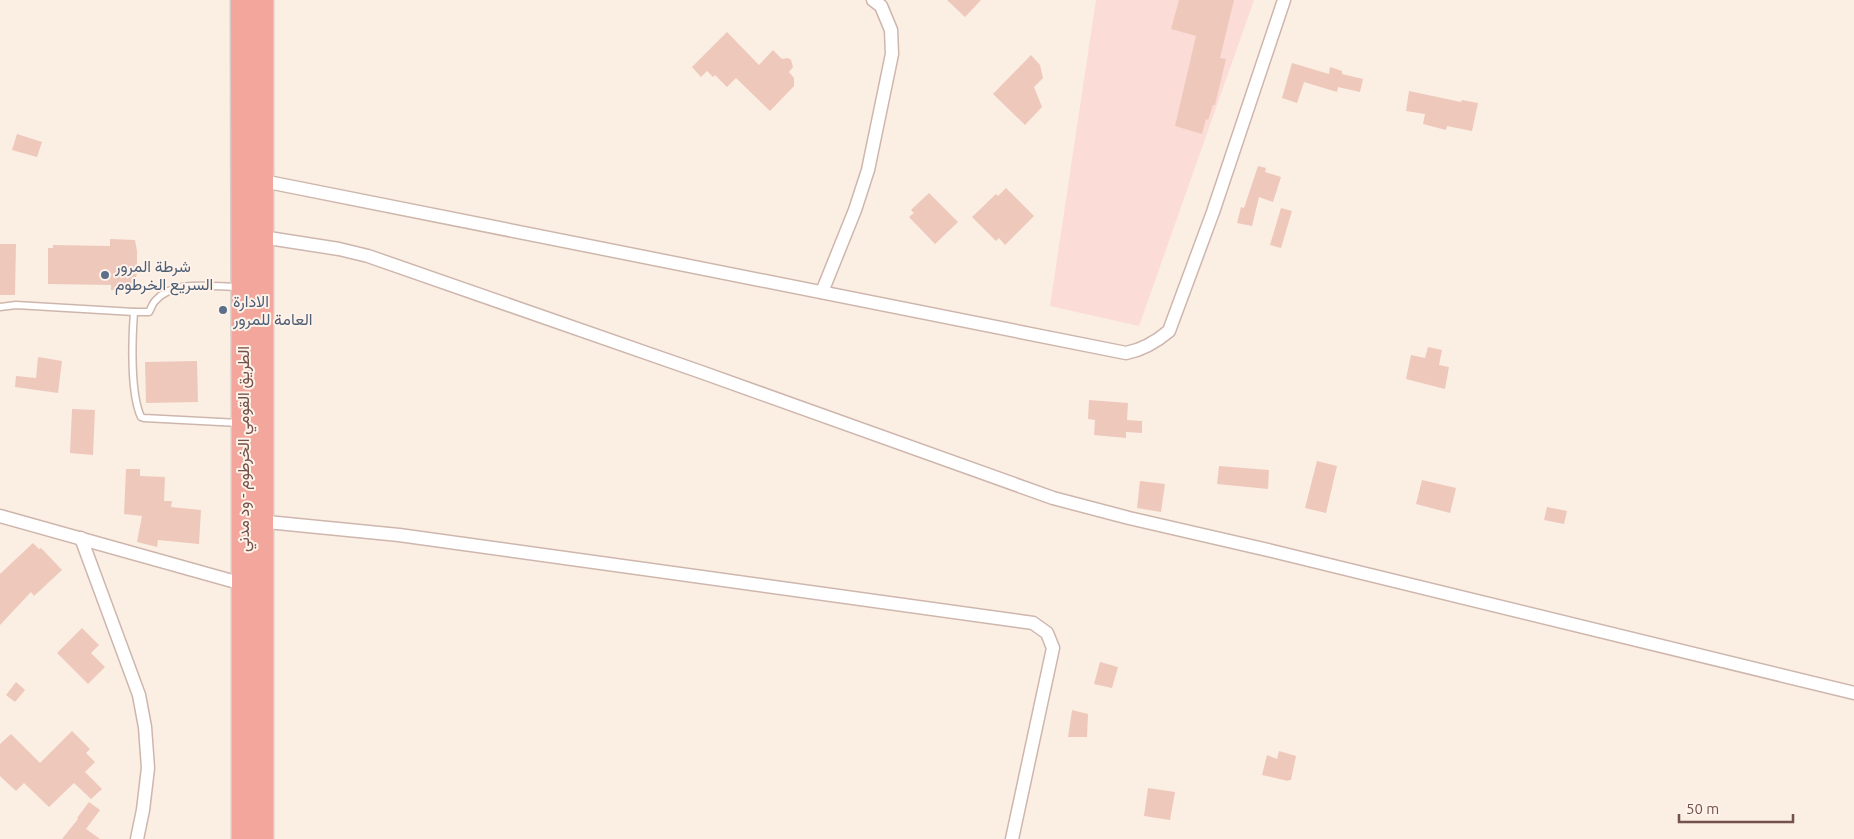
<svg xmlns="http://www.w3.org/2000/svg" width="1854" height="839" font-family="Ubuntu,Vazirmatn,sans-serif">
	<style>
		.commercial { fill: #fbdcd7 }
		.building { fill: #efc8bc }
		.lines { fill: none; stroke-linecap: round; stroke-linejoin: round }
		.lane-casing { stroke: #ceb6ad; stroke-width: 9 }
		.street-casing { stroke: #ceb6ad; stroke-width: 15 }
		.highway-casing { stroke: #d5cbc9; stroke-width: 25 }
		.lane { stroke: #fff; stroke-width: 6 }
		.street { stroke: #fff; stroke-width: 12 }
		.highway { stroke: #f2a69c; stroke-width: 22 }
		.service-dot { fill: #5c6f8a; stroke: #fef2e9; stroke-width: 2 }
		.labels { text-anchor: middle; stroke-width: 4; stroke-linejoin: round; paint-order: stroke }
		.service-label { font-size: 16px; fill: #4e5e75; stroke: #fef2e9; text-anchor: start }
		.street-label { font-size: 16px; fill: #72524a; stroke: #fef2e9 }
	</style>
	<rect width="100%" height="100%" fill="#fbeee3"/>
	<path class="commercial" d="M1096,0h158l-115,326 -89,-20z"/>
	<g class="building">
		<path d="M947,0h34l-16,17z"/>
		<path d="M1179,0h55l-14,58 6,1 -11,46h-2l-5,15 -2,-1 -4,15 -27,-8 21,-90 -25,-7z"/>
		<path d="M727,32l32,33 14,-15 9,9 6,-1 3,2 2,7 -4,5 5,6v8l-24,25 -34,-33 -9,9 -12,-12 -2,2 -6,-6 -6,6 -9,-10z"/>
		<path d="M1031,55l9,10 3,13 -9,9 8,20 -17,18 -32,-31z"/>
		<path d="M1292,63l37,11 1,-7 12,4v3l21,5 -3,13 -22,-5 -1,5 -33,-10 -7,21 -15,-5z"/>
		<path d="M1409,91l52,11 1,-2 16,3 -6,28 -25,-5 -1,4 -23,-6 2,-10 -19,-3z"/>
		<path d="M17,134l25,8 -5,15 -25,-7z"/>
		<path d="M1258,166l8,2 -1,4 16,5 -8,25 -14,-5 -7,29 -15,-3 4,-16 3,1z"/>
		<path d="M1006,188l28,28 -29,29 -6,-7 -3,3 -24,-24 24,-23 2,2z"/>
		<path d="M929,193l29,29 -23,22 -26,-27 5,-4 -3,-3z"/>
		<path d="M1281,208l11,3 -11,37 -11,-3z"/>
		<path d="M110,239l25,1 2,11v23l-6,16h-20v-5l-63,-1v-36h5v-3l57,1z"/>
		<path d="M0,244h16l-1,51h-15z"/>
		<path d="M1428,347l14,3 -3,15 10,2 -4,22 -39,-10 5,-24 14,3z"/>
		<path d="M38,357l24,4 -4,32 -43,-6 1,-11 20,2z"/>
		<path d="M197,361l1,41 -52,1 -1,-41z"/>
		<path d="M1089,400l39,3 -1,17 15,1v12l-16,-1v6l-32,-3 1,-15 -7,-1z"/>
		<path d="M72,409l23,1 -2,45 -23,-2z"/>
		<path d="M1317,461l20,5 -11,47 -21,-5z"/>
		<path d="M1219,466l50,4 -1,19 -51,-5z"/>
		<path d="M126,469h14v7l25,1 -1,24h8l-1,6 30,3 -2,34 -41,-4 -1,7 -20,-5 5,-26 -18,-2z"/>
		<path d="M1422,480l34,8 -6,25 -34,-9z"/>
		<path d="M1140,481l25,3 -4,28 -24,-4z"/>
		<path d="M1547,507l20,4 -3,13 -20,-4z"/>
		<path d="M33,543l6,6 2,-1 21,22 -28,26 -3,-4 -31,33v-51z"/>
		<path d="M82,628l17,17 -8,8 14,14 -17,17 -31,-31z"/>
		<path d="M1100,662l18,5 -6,21 -18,-4z"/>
		<path d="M16,682l9,8 -10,12 -9,-7z"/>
		<path d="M1072,710l16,4 -1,23h-19z"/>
		<path d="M72,731l18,18 -4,4 9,9 -10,10 17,17 -11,10 -17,-16 -25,24 -25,-24 -8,8 -16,-15v-32l11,-10 29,29z"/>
		<path d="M1279,751l17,5 -5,24h-2l-1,1 -26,-6 5,-20 10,4z"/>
		<path d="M1148,788l27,4 -5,28 -26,-4z"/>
		<path d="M89,802l11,8 -14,19 14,10h-38l16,-20 -1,-1z"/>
	</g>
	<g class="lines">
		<g class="lane-casing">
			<g id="lane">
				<path d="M0,307l16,-2 118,7h15c2,-3 3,-8 6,-11 19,-22 57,-14 83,-14"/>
				<path d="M134,312c-2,27 -4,81 7,105l3,1 95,5"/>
			</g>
		</g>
		<g class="street-casing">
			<g id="street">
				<path d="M263,181l863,172c16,-3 30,-11 43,-22l44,-119 71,-212"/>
				<path d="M262,237l77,12 29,7 333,116 352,126 76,20 143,33 582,142"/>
				<path d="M822,292l33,-82 13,-40 24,-116 -1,-24 -10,-24 -8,-6"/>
				<path d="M0,516l243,68"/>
				<path d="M257,521l142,14 634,88 14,10 6,15 -41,191"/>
				<path d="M81,538l58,157 6,32 3,41 -5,42 -6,29"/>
			</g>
		</g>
		<g class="highway-casing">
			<g id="highway">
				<path d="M242,0l1,423v416"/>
				<path d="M262,839v-839"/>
			</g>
		</g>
		<use href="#lane" class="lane"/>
		<use href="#street" class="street"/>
		<use href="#highway" class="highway"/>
	</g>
	<g class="service-dot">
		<circle cx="105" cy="275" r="5"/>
		<circle cx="223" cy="310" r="5"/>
	</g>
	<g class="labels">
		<g class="service-label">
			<text x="115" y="272">شرطة المرور<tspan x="115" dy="18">السريع الخرطوم</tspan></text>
			<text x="233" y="307">الادارة<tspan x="233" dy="18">العامة للمرور</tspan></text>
		</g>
		<g class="street-label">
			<text transform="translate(243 449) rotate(-90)" y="6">الطريق القومي الخرطوم - ود مدني</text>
		</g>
	</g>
	<path d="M1679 814v8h114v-8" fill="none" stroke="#72524a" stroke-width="2.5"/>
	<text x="1686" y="814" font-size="15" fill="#72524a" stroke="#fef2e9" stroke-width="4" paint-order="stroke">50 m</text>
</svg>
